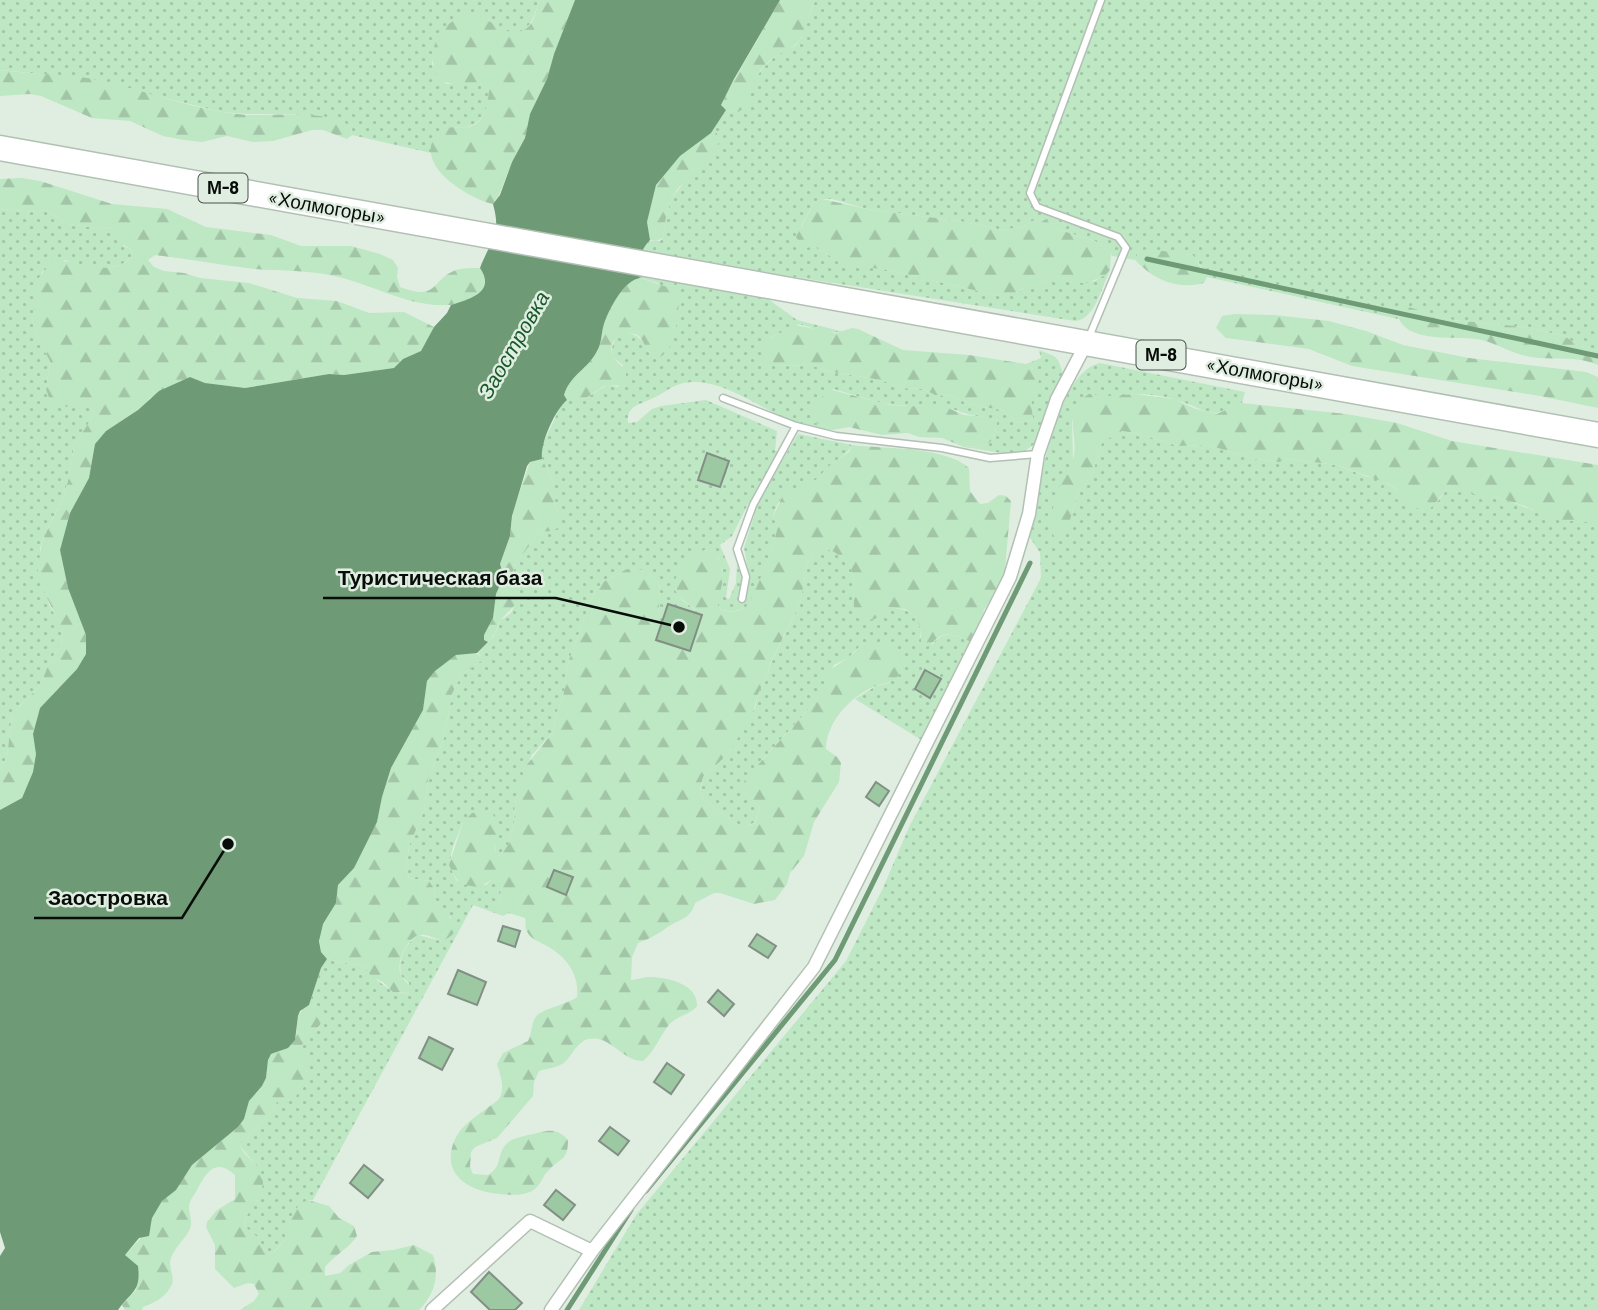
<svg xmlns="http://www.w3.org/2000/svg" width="1598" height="1310" font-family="Barlow,sans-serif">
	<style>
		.green { fill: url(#green-dots) }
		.forest { fill: url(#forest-firs) }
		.water { fill: #6f9a76 }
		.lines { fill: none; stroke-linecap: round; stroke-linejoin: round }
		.stream { stroke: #6f9a76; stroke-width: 5 }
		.building { fill: #9cc8a2; stroke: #828f84; stroke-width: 2 }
		.lane-casing { stroke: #b2c0b4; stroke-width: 9 }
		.street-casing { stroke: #b2c0b4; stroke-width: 15 }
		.highway-casing { stroke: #b2c0b4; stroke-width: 27 }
		.lane { stroke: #fff; stroke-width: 6 }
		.street { stroke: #fff; stroke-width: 12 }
		.highway { stroke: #fff; stroke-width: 24 }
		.labels { text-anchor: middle; stroke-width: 5; stroke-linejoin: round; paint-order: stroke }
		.shield { fill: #e0eee1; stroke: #49504a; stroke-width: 2 }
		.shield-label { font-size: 18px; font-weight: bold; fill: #080d09 }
		.street-label { font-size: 19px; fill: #080d09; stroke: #e0eee1 }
		.water-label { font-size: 21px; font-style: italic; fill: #18592a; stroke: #e0eee1 }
		.leader { fill: none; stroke: #080d09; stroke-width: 2.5 }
		.callout-dot { fill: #080d09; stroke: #e0eee1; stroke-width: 2.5 }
		.callout-label { font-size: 21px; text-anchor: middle; font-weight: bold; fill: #080d09; stroke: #e0eee1; stroke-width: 5; stroke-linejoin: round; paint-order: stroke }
	</style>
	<defs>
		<pattern id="green-dots" width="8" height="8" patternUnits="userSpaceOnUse" patternTransform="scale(1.75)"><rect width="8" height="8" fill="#bee7c4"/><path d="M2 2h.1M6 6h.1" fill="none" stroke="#a2c5a7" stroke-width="1.8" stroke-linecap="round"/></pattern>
		<pattern id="forest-firs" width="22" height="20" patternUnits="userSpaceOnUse" patternTransform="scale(1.75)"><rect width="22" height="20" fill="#bee7c4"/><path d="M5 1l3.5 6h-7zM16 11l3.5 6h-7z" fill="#a2c5a7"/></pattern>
	</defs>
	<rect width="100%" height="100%" fill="#e0eee1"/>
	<g class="green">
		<path d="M0,0h539c-8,33 -21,44 -51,20l-37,1c-12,15 -16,25 -19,43l14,20 34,-1 9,7c-1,24 -9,40 -35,37l-21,14 -2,12 -79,-18 -1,-8 -57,-13h-48l-24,-2 -139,-34 -83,-8z"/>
		<path d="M815,0h783v350l-18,-4 -16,-10 -38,-9 -73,-7 -18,-5 -38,-5 1,9 -191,-42c-4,-7 -9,-18 -17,-22 -3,-2 -43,-3 -51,-4l-4,9 -23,-4 -1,-3 -16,-12 -35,-11 -14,-10 -9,-1 -16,8 -18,3 -44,-9 -92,-12 -35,-10h-10l-8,3 -14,26 13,19 10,4 17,12 49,7 110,26 19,-4 8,-5h10l16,-9h10l10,5 23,-2 15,-11c-8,16 -15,50 -35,51l-363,-57 2,24 54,11 29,21 47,12h-19l-26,-8 -29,14 -5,11 11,17 34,-1 22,7 49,8 21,8 21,1 12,6 17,1 19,9 31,5 16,13 8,-1 7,-3 -2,-10 2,-40 -7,-5 15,-6 -2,-8 15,6 4,4 5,13 -27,70 -13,9 -14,2 -45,-7 21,-1 9,-7 3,-18c-13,-6 -27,-4 -41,-11l-71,-6 -52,-15 -18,19 -2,14 20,8c-52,3 -104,-60 -153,-46 -10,3 -19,11 -29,15 -12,6 -25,7 -23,24l9,-1 15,-13 9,-3 45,-6 71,31 -2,20h4l-24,46 -7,7 -16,32 -12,9 10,24 -4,29 3,1 7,-16 1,-20c9,19 -1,26 4,40l3,-1 5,-28 -5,-26 15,-48 39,-66 54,11c-5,10 -12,12 -20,19 -6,4 -10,11 -15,15 -19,15 -36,6 -44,38 1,3 4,6 4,10 1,8 -23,73 -30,79 -8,6 -17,6 -26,4l-4,-6 6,-34 -4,-12 -14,-8c-23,9 -26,15 -30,40l7,10 20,15 -46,25 4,-51 -1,-6 -6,-4 -6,-8 -20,-2 -24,13 -9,11 -25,67 -6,37 -7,17 -3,18 -21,23 -8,18 -9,30 -1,19 -6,23 -8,11 -5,-4 1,-6 -33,-24c-8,22 -20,38 -6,59l29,4 5,-5 11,2 -3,24 4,10 -30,-11 -160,295h-5c-10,15 -23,45 -37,54l-8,-6 -6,-11 -13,-11 5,-18 8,-8 -1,-35 -16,-19 27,-29 12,-18c18,-2 26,-14 28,-30 1,-7 -6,-15 -6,-22 -1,-8 15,-15 19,-21l-2,-19 -9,-2 12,-37 6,-9 37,8c11,12 28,29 46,26l-1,-10 -8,-7c-3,-17 3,-31 17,-41l24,6 9,-23 -12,-10 -5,-8 1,-10 -6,-9 -20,-3 -3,-9 3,-23 15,-35 4,-31 16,-42 8,-44 9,-19 20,-14v-5l-3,-3 16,-17 7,-16 10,-7 7,-15 -7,-20 5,-15 24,-31 13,-1 5,-17 -4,-12v-19l-12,-24v-13l19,-41 6,-5h16l24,-15 11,2 5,-22 -11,-8c-3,-31 28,-31 37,-4l18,-2 12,-43 -21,-25 -18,-5c-4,-12 2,-26 7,-37h13l3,-3 3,-21 6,-20 34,-40 7,-5 3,-19h-5l15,-23 12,2 10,-13 3,-14 13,-19 13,-11 18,-9 6,-8z"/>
		<path d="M0,209l39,3 6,-2 23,14 35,5 8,-2 13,19 7,3 1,8c-18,17 -46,12 -67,3l-23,12 -10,49 5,16 13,24 -4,28 30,16 14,2 4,8 -20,30 -4,28 -6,23 -22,44 -2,9 9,56 12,20 2,7 -2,11 -13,22 -7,20 -29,29 -5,43 -7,13z"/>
		<path d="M1100,363l145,29 -3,11c-30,20 -37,5 -66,-3 -18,-6 -42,-7 -60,-4 -15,2 -31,16 -44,24l1,40 -18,39 -3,30 20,-16 6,-21 14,-17 10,-33 19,-11 19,3 38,12 30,-1 47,14 24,3 10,-3 47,6 32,12 10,1 21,13 39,10 8,-11c17,2 36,3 53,8 37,11 58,28 99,22v790h-1019l57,-95 210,-254 37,-73 26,-61 132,-249 -1,-25 -11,-17c10,-40 25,-163 71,-173z"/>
		<path d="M825,548c38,16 27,33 29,64l14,8 19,-13c19,2 38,6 33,30l12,8c11,-16 24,-10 39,-3l-48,99 -68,-42 21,-13 13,-3 12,-21c-9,-18 -21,-19 -39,-18l-13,13 -15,8 -18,36 -56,61 -18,28c5,8 14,11 18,19l-5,13 -7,4 -6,-1 -8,-2 -31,-24 -3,-7 3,-15 24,-22 28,-47 3,-14 10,-20 1,-7 31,-64 8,-40 5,-8z"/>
	</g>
	<g class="forest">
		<path d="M539,0h36l-21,54 -7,25 -17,35 -5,24 -13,24 -13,33 -6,9c-23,-5 -80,-38 -57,-69 15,-21 48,15 53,-45l-9,-7 -23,2 -17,-4c-8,-13 -10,-27 -3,-42 10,-18 29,-32 49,-20 8,5 19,14 29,13 19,-1 20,-18 24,-32z"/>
		<path d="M780,0h35c-7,14 -7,33 -20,45 -5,5 -13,7 -19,11 -21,13 -23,30 -30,51l-8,5 -12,-2 -5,-4 4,-10z"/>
		<path d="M0,70c35,5 72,3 106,12 47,11 93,29 141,33 27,1 85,-6 104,12l1,8 -5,4 -24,-9h-11l-39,11 -20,1 -26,-6 -25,6 -18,-2 -21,-4 -33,-15 -38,-3 -51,-22 -11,-2 -30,2z"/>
		<path d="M716,132l4,8 -6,12 -14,12 -6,12 -15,11 -7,10 -6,20 -3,21 -7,3 -6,-1 -3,-18 9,-37 24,-29 31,-23z"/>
		<path d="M22,178l18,3 72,23 55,5 39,18 65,8 30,11h50l29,8 13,6 5,8 -1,9 3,10c39,15 31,-8 56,-17 7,-2 16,-2 24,-2 15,22 -11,37 -33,37 -39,2 -75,-21 -113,-29 -25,-6 -53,-5 -79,-7 -34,-4 -67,-10 -100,-14l-7,5 6,7 10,4 20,2 16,5 49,5 48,15 40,3 32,12 35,-1 30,15 -13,24 -18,8 -8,9 -51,7 -15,-1 -84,14 -40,-5 -15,-6 -40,21 -12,12 -32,21 -11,13 -6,34 -19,35 -10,37 8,38 18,47v19l-9,15 -37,39 -7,26 3,20 -3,18 -11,26 -22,12v-40l7,-13 5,-43 29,-29 7,-20 13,-22 2,-11 -26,-56 5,-35 22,-45 6,-23 4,-28 20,-30 -4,-8c-14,-2 -24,1 -38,-1l-6,-17 4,-28 -13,-24 -5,-16 6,-42 14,-18c28,-2 56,19 80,-4l-1,-8 -14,-8 -6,-14 -8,2 -35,-5 -23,-14 -6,2 -39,-3v-30z"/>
		<path d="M822,199l45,10 92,12 44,9 18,-3 16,-8 9,1 14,10 35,11 16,12 -1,17 -6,6 -17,7h-15l-10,-5h-10l-16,9h-10l-16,9h-11l-110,-26 -40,-5 -9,-2 -17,-12 -10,-4 -10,1 -7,-11 18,-35z"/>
		<path d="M1148,249l45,6 14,22 -3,6c-27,7 -50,-3 -69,-23l4,-9z"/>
		<path d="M640,278l30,10 8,7c3,13 -3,51 -14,59 -3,4 -6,3 -10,3 -13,-9 -9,-32 -35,-20 -9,4 -8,11 -7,20l14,13v8l-4,7 -18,1 -21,14h-16l-3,-5c6,-20 24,-26 33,-44 5,-8 4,-18 7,-27 5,-15 20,-44 36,-46z"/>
		<path d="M1405,306l48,14 73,7 38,9 16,10 18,4v15c-29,-12 -49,-2 -76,-10 -15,-4 -30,-14 -46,-16 -24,-3 -77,5 -79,-29z"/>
		<path d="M1235,314l39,1 55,6 37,10 37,14 66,13 117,14 12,5v31l-58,-12 -188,-30 -43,-17 -83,-11 -10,-10 6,-12z"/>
		<path d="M795,325l41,8 16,-5 6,1 45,21 66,5 57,9 9,7 4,10 -8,23 2,15 -7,3 -8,1 -16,-13 -31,-5 -19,-9 -17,-1 -12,-6 -21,-1 -21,-8 -49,-8 -22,-7 -34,1 -13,-3 -2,-3 6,-20z"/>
		<path d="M829,389l60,16 59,3 16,7 23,2 10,4 -3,18 -9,7 -21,1 -22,-9 -23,-1 -11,-4 -26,2 -33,-8 -16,3 -20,-8 -2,-7c1,-5 14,-23 18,-26z"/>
		<path d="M1089,394l23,2 22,-2 40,5 22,10 21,5 25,-11 104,11 51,9 55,18 146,24v55l-11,2 -36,-3 -26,-13 -29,-9 -50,-7 -16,19 -19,-1 -12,-17 -12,-8 -51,-18 -47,-6 -10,3 -24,-3 -47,-14 -30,1 -38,-12 -18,-3 -20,11 -10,33 -14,17 -9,31 -6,10 -9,5c-7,-23 3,-48 13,-69 2,-3 5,-6 6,-9 7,-26 -13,-48 16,-66z"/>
		<path d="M852,445c31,4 93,1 117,23l1,23 10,13 8,-1 11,-8 7,1 5,5 -6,68 -9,23 -12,18 -5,20 -8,12c-11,-5 -25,-13 -36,-2 -8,8 2,3 -9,7l-5,-3v-13l-5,-15 -11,-7 -18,-2 -12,12 -7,1 -14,-7c-2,-31 9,-48 -28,-65l-13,7 -5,8 -8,40 -31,63 -1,8 -10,20 -6,22 -25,39 -24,22 -2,8 -1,7 3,7 31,24 14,3 7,-3 5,-14c-4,-8 -13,-11 -18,-19l3,-11 71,-78 14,-31 24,-17 8,-9c7,-1 14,-2 21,0 13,4 26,22 14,33 -7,7 -15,6 -24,10 -23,10 -47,36 -47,62l11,8 4,6 -2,19 -25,40 -10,34 -14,17 -3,11 -12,16 -21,4 -34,-11h-6l-19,10c-5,18 -18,16 -30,26 -9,6 -16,10 -27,14l-6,14 -1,23c7,0 11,-3 17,-3 18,0 50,6 49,29 -8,9 -16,9 -24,15 -9,6 -17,30 -30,40 -21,0 -33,-27 -55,-22 -11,3 -16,16 -23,23 -7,6 -18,6 -26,9l-5,11 -1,14 -36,42 -22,9 -4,5 -1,15 3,7 15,1c15,-10 8,-16 16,-28 6,-9 14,-9 24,-12 17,-3 27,-10 40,5 0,21 -7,17 -19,30 -7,6 -8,16 -17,21 -9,5 -21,4 -32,3 -30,-2 -61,-19 -45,-55 8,-17 30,-28 44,-40 7,-11 1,-24 -2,-35l6,-11 25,-12c4,-7 3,-16 7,-23 6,-10 32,-13 42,-21 3,-24 -13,-43 -34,-53 -6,-3 -15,-7 -17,-15 -1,-3 0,-7 -1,-11l-16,-5 -6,3 -4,-10 3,-24 -11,-2 -11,7c-20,-2 -22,-2 -31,-22l14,-43 9,-9 20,-1 6,13 -3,27 5,4 8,-11 6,-23 1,-19 10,-36 28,-35 3,-18 7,-17 6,-37 25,-67 9,-11 24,-13 20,1 6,9 6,4 1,7 -3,46 11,-32 30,9c-5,-7 -11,-9 -17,-15 -15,-14 1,-35 11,-46 14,-4 22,0 31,11l-1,21 -5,20 4,6c9,2 18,3 26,-4 6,-6 31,-70 30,-79 0,-3 -3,-7 -4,-10l9,-20 5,-6 28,-10 15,-16 19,-13z"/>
		<path d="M542,459l12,24v19l5,16v9l-6,4 -13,1 -24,31 -5,15c18,26 0,26 -11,44 -4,7 -5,14 -12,20l-4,-2v-5l9,-17 3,-24 6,-13 1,-10 -3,-7 10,-28 3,-25 17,-49z"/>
		<path d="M473,652l8,4v5l-20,14 -9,19 -8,44 -16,42 -4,31 -15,35 -3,23 3,9 20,3 6,9 -1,10c9,15 38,28 8,41 -6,-2 -15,-7 -21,-6 -13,0 -26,28 -20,40 2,5 7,8 10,12l-1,6 -17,-1 -10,-10 -11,-5 -8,-10 -37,-8 -6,-7 -2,-17 4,-11 13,-21 2,-18 12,-13 27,-50 5,-25 9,-29 32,-58 4,-29 8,-10 21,-16z"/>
		<path d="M309,1005l9,2c13,19 -10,26 -17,40l6,8 1,9 -5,25 -7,7 -17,3 -12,18 -27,29c4,10 17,16 21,27 9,21 -15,34 -17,53l13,11 6,11 8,6c24,-14 12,-45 37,-54l21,6 10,12 15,8 3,10c-8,12 -22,19 -32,31v9l15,-3 9,-8 23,-13 21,-2 21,-5 19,10c7,21 1,40 -14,55h-179l14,-9 5,-7 -5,-10 -6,-1 -14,5 -19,-19v-24l-9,-18 1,-5 10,-12 18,-11v-24c-19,-17 -28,-4 -37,13 -3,7 -9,12 -9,19 0,8 4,13 1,22 -5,11 -18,20 -20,33 0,9 6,18 0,26 -6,10 -16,15 -27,19l-1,3h-17l-3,-5 14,-15 2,-24 -13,-11 26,-28 1,-9 10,-17 14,-12 16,-24 46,-38 6,-8 5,-18 13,-15 4,-8 2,-18 3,-6c44,-12 12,-34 38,-49z"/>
	</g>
	<path class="water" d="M575,0h205l-46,79 -13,26 5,5 -15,23 -31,23 -24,29 -9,37 3,18c-9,8 -14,26 -10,38 -16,2 -31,31 -36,46 -3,9 -2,19 -7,27 -9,18 -27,24 -33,44l3,5c-12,10 -27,43 -25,59l-12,3 -3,4 -15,50 -2,20 -10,28 4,12 -8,18 -3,24 -9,17v5l4,2 -11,11 -21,2 -21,16 -8,10 -4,29 -32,58 -9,29 -5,25 -23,46 -16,17 -2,18 -13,21 -4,17 2,11 6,7 -6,9 -12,37 -9,6 -2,5 -3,24 -7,8 -17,6 -3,6 -2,18 -4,8 -13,15 -5,18 -6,8 -46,38 -16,25 -14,11 -10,17 -3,18 -10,2 -14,17 13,11c3,26 -6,25 -20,44h-118v-54l5,-8 -5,-16v-422l22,-12 11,-26 3,-18 -3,-20 7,-26 37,-39 9,-15v-19l-18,-47 -8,-38 10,-37 19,-35 6,-34 11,-13 32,-21 21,-19 31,-14 15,6 40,5 84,-14 15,1 50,-7 9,-9 18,-8 13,-24 13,-14 4,-8c19,-6 45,-13 29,-37 10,-27 22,-32 13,-64l7,-9 12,-33 13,-24 5,-24 17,-35 7,-25z"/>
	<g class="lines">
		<g class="stream">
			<path d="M1147,259l451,97"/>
			<path d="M646,1191l189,-231 195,-397"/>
			<path d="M567,1310l64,-100"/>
		</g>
	</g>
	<g class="building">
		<path d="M707,453l22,8 -9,26 -22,-7z"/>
		<path d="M668,604l34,11 -12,36 -34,-11z"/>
		<path d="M925,670l16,9 -11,19 -15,-9z"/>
		<path d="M876,782l13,9 -10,15 -13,-9z"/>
		<path d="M554,870l19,7 -7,18 -19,-8z"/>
		<path d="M503,926l17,5 -5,16 -17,-6z"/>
		<path d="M757,934l19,12 -8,12 -19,-12z"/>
		<path d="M458,970l28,12 -9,23 -29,-11z"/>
		<path d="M718,990l16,14 -10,12 -16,-14z"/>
		<path d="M429,1037l24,12 -11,21 -23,-12z"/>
		<path d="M667,1063l17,12 -13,19 -17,-12z"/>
		<path d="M610,1127l19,14 -11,14 -19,-14z"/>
		<path d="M364,1165l19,15 -15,18 -18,-15z"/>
		<path d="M556,1190l19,15 -12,15 -19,-15z"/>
		<path d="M489,1272l33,31 -7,7h-25l-19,-18z"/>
	</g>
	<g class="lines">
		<g class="lane-casing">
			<g id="lane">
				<path d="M1089,337l37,-89 -8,-11 -81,-30 -7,-14 71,-193"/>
				<path d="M723,398l73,28 40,10 106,12 48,10 48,-4"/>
				<path d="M742,599l4,-22 -9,-28 16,-44 43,-79"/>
			</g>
		</g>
		<g class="street-casing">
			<g id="street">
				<path d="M432,1310l98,-89 62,30"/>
				<path d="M551,1310l41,-59 222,-284 196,-390 19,-63 9,-60 19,-55 30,-57"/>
			</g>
		</g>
		<g class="highway-casing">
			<path id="highway" d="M0,148l1598,287"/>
		</g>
		<use href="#lane" class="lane"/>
		<use href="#street" class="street"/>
		<use href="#highway" class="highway"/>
	</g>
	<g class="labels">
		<g class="shield">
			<rect x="198.5" y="173.5" width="49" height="29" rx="5"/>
			<rect x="1136.5" y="340.5" width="49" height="29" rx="5"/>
		</g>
		<g class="shield-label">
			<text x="223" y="194">М-8</text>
			<text x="1161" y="361">М-8</text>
		</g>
		<g class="street-label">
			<text transform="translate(327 207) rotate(10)" y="7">«Холмогоры»</text>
			<text transform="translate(1265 374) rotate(10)" y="7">«Холмогоры»</text>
		</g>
		<g class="water-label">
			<text transform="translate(514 345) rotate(-60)" y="7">Заостровка</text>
		</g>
	</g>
	<path class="leader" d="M679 627L556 598H323M228 844L182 918H34"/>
	<g class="callout-dot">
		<circle cx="679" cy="627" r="7"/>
		<circle cx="228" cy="844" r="7"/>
	</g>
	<g class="callout-label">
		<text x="440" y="585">Туристическая база</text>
		<text x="108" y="905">Заостровка</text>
	</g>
</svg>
